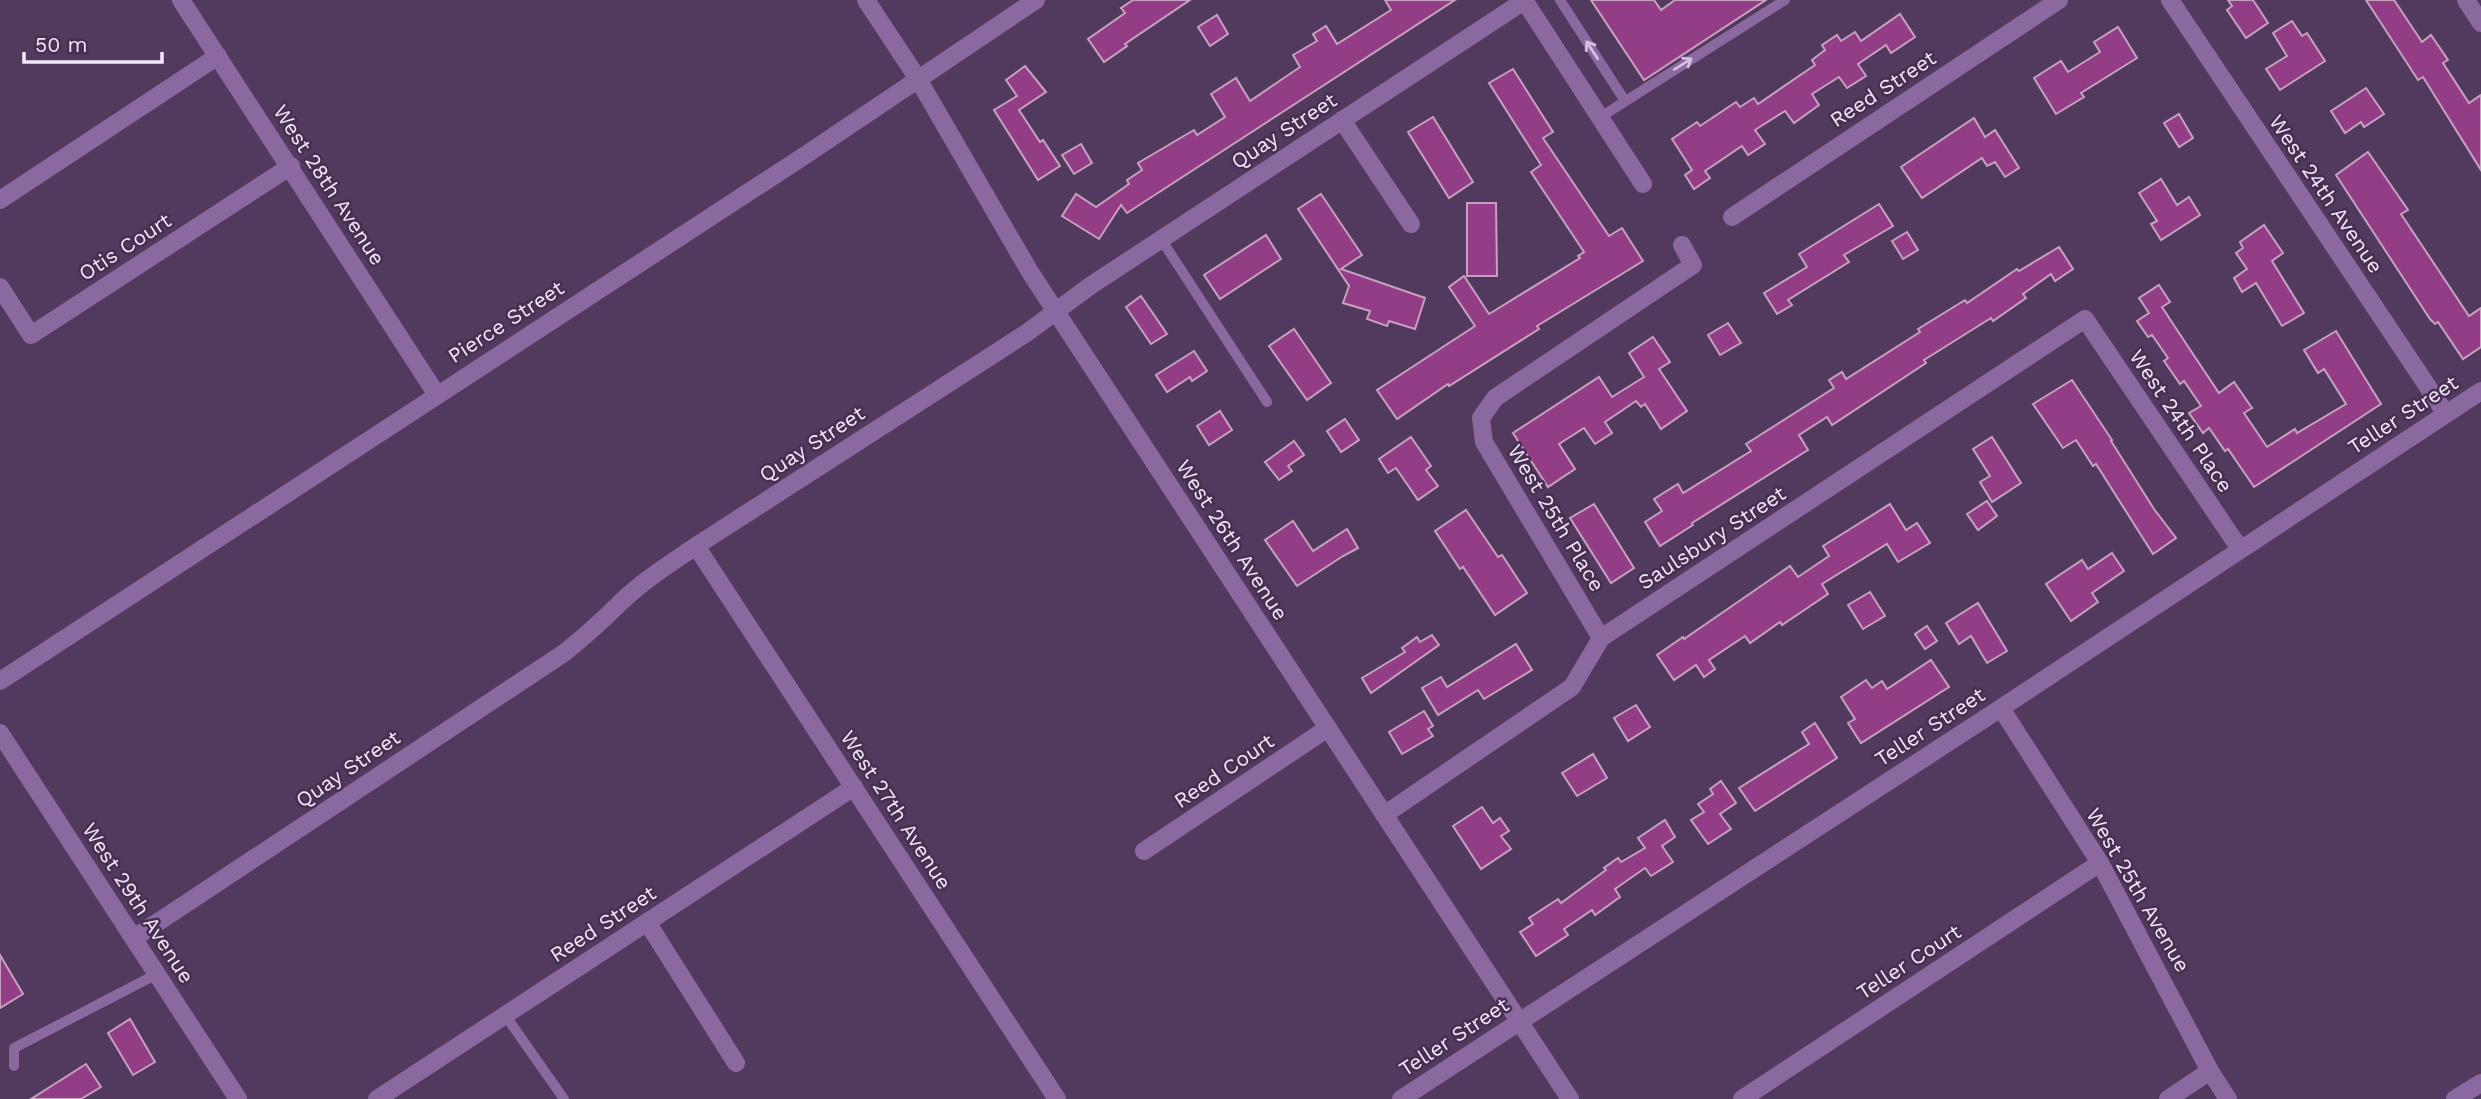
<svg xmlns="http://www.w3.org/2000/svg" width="2481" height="1099" font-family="'Work Sans',sans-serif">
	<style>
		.building { fill: #923d86; stroke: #c8a0bf; stroke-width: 2 }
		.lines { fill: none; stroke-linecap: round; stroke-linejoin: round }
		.service { stroke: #8c68a0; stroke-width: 10 }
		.minor { stroke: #8c68a0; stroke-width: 18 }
		.tertiary { stroke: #8c68a0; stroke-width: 18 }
		.oneway { stroke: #d5c0e0 }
		.labels { text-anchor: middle; stroke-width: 5; stroke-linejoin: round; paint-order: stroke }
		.street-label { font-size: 21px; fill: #f4e6fc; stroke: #462f51 }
	</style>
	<rect width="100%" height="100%" fill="#513a5d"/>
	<g class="building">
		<path d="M1133,0h57l-65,44 2,2 -23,16 -16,-23 37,-26 -4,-5z"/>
		<path d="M1385,0h70l-328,213 -6,-8 -22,34 -37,-23 14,-22 20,13 33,-23 -2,-4 15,-10 -4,-7 56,-33 3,5 28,-18 -14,-23 25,-16 14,23 50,-34 -7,-12 24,-14 -4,-7 13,-8 11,18 54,-34z"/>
		<path d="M1591,0h63l7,10 14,-10h91l-122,80z"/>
		<path d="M2228,0h25l15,23 -22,15 -19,-28 5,-4z"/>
		<path d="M2366,0h28l28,42 9,-7 17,25 -5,3 26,40 12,-8v75l-58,-93 -5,3z"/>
		<path d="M1900,14l15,23 -24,16 -5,-8 -28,19 8,12 -19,12 -8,-11 -27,17 7,11 -25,18 -9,-12 -30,19 10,14 -17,11 -6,-9 -37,25 5,7 -16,11 -9,-14 7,-5 -20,-31 25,-17 3,4 36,-24 4,5 14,-9 4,6 57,-39 -3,-5 13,-10 -3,-5 15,-10 4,6 14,-9 6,9z"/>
		<path d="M1217,15l11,19 -18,12 -12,-19z"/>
		<path d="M2292,21l10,15 5,-3 18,28 -45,29 -14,-21 21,-13 -14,-23z"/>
		<path d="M2118,27l19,31 -56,35 3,4 -28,17 -22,-36 27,-17 7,11 32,-20 -6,-10z"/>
		<path d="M1025,66l21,26 -27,18 21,32 3,-2 17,26 -22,14 -44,-70 23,-14 -11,-16z"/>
		<path d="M1513,69l40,63 -10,6 66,98 13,-8 21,33 -106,65 2,3 -90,57 -1,-2 -51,35 -20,-29 98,-64 -26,-39 15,-11 25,38 91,-56 -2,-2 6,-4 -53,-80 10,-7 -52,-82z"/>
		<path d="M2366,88l18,26 -20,13 -3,-5 -16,11 -14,-22z"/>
		<path d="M2179,114l14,24 -14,9 -15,-24z"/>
		<path d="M1433,117l40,65 -24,16 -41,-66z"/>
		<path d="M1974,118l11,19 10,-7 24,38 -14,9 -10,-15 -8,4 -5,-8 -60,40 -21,-31z"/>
		<path d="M1081,144l11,19 -18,11 -12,-19z"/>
		<path d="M2368,152l40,58 -7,4 68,102 12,-8v39l-18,12 -25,-37 -3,2 -5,-5 -94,-144z"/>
		<path d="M2161,179l16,26 12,-8 11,18 -39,25 -10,-16 6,-3 -18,-28z"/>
		<path d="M1321,194l41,61 -21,14 84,29 -10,31 -26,-8 -2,5 -20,-7 3,-8 -27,-8 6,-17 -51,-77z"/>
		<path d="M1467,203h29l1,73h-30z"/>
		<path d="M1879,204l14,22 -49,29 5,7 -61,38 4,5 -15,9 -13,-21 43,-26 -8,-13z"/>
		<path d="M2264,225l19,28 -11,8 32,52 -22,13 -26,-43 -14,9 -8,-14 13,-9 -11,-16 7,-5 -3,-6z"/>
		<path d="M1907,232l11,18 -15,9 -11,-18z"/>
		<path d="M1266,235l15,24 -61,40 -16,-24z"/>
		<path d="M2059,247l14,22 -18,12 -4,-7 -28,20 3,4 -33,23 -2,-3 -67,42 2,3 -94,62 -5,-8 -28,18 9,15 -116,73 1,2 -33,21 -15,-24 17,-11 -8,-12 24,-15 5,9 68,-42 -5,-7 88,-56 -5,-8 13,-8 4,7 74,-47 -2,-3 47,-29 2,3 50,-34 2,2z"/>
		<path d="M2159,285l11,17 -8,5 15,23 42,63 15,-11 18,26 -8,5 23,34 28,-18 2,4 49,-29 -22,-35 -6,4 -14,-23 32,-19 45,73 -127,83 -26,-38 -3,2 -16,-23 -6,5 -14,-20 12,-7 -17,-25 -4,3 -16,-23 4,-3 -16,-23 -4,2 -11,-16 12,-8 -10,-15z"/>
		<path d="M1141,296l26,38 -16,10 -25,-37z"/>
		<path d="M1728,323l13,20 -21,12 -12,-20z"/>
		<path d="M1294,329l37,54 -24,17 -38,-54z"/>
		<path d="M1653,337l17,25 -11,7 28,42 -26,18 -16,-25 -4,3 -5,-6 -31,21 7,11 -17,11 -11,-16 -25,16 16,25 -27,18 -35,-54 86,-56 13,20 32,-20 -15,-24z"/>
		<path d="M1194,351l13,20 -15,10 -2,-4 -23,15 -11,-17z"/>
		<path d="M2072,380l40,60 -1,1 43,68 22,29 -23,16 -57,-90 -3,2 -17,-26 -13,8 -30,-44z"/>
		<path d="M1220,411l12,19 -23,15 -12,-19z"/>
		<path d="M1345,419l14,21 -18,12 -14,-21z"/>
		<path d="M1411,437l20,29 -5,4 12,16 -20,14 -22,-32 -8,5 -9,-14z"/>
		<path d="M1992,437l29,46 -29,19 -12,-20 10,-6 -17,-27z"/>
		<path d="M1294,441l10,14 -16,11 4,5 -13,9 -14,-18z"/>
		<path d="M1987,501l10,15 -19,14 -11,-16z"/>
		<path d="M1594,504l40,64 -23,15 -41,-65z"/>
		<path d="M1890,504l16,26 11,-7 13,20 -32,19 -11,-18 -65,40 6,10 -46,31 -2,-3 -30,21 -5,-7 -36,24 6,9 -11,8 -8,-12 -22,15 -17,-25 26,-18 1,2 106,-73 8,11 31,-21 -6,-10z"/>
		<path d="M1466,510l32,47 4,-2 25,38 -32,22 -32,-48 -3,2 -25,-38z"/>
		<path d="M1293,521l20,30 34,-22 11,19 -15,8 -46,30 -32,-46z"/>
		<path d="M2112,553l12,18 -32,22 6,9 -27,19 -25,-37 36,-24 6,9z"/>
		<path d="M1870,592l15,24 -22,13 -15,-24z"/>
		<path d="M1978,603l29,48 -20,12 -16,-27 -12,8 -13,-21z"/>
		<path d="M1927,626l10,15 -12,8 -10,-15z"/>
		<path d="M1432,635l7,10 -68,48 -9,-15 43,-26 -3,-4 15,-11 3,5z"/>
		<path d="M1516,644l16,26 -48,29 -6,-9 -40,25 -16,-27 19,-11 6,10z"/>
		<path d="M1931,660l18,27 -88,56 -13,-20 7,-4 -14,-22 25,-17 6,8 10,-7 5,8z"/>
		<path d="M1636,705l14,22 -22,14 -14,-23z"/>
		<path d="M1424,711l9,15 -5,3 5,7 -31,18 -13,-22z"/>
		<path d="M1815,723l22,35 -82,53 -16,-23 70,-44 -7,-12z"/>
		<path d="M1593,754l14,24 -30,18 -15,-23z"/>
		<path d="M1721,781l15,22 -16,11 11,15 -23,15 -17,-24 13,-8 -6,-8 15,-10 -3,-5z"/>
		<path d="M1482,807l11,16 7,-5 9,13 -8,5 10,13 -30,20 -28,-43z"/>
		<path d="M1665,820l10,17 -13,9 11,16 -22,14 -6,-8 -30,21 5,8 -25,18 -3,-5 -28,19 4,6 -32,21 -16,-24 13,-8 -4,-6 29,-19 3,4 45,-33 -2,-2 14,-10 3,4 24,-14 -7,-10z"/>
		<path d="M0,955l23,39 -23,14z"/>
		<path d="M130,1019l25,43 -22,13 -25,-42z"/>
		<path d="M86,1064l15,23 -20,12h-50z"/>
	</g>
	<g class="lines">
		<g class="service">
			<path d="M1560,0l65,101"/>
			<path d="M1599,118l186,-118"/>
			<path d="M1161,239l106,163"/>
			<path d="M505,1015l59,84"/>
			<path d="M14,1066v-18l143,-74"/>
		</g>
		<g class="minor">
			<path d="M181,0l256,395"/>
			<path d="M1524,0l119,184"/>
			<path d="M2170,0l276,414"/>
			<path d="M2466,0l15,23"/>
			<path d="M1342,120l69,104"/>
			<path d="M0,200l218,-144"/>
			<path d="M1732,217l327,-217"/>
			<path d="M0,287l31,48 260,-169"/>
			<path d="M696,546l361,553"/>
			<path d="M1601,638l-117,-196 -3,-24 14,-20 198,-133 -11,-20"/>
			<path d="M2001,708l99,155 110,208 18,28"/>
			<path d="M1384,815l188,-128 29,-49 484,-319 155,230"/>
			<path d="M1144,851l184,-123"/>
			<path d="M647,922l89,141"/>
			<path d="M134,938l430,-285c20,-16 39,-33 57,-51 23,-22 50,-39 75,-56l332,-214 62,-46 434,-285"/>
			<path d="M377,1099l477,-312"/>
			<path d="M1742,1099l358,-236"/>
			<path d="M2168,1099l42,-28"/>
			<path d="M2455,1099l26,-16"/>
		</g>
		<g class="tertiary">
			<path d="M866,0l52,79 112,193 540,827"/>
			<path d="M0,681l807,-527 229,-154"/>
			<path d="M0,733l238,366"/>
			<path d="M1401,1099l600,-391 480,-317"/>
		</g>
	</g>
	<defs><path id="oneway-shaft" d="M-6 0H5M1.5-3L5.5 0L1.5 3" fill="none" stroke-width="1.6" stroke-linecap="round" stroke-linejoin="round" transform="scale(1.75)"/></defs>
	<g class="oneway">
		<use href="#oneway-shaft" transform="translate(1592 50) rotate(-123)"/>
		<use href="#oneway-shaft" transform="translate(1683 64) rotate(-32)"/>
	</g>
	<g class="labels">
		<g class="street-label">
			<text transform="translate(1883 89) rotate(-33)" y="7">Reed Street</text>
			<text transform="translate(1284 131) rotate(-33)" y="7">Quay Street</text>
			<text transform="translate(329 185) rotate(57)" y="7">West 28th Avenue</text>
			<text transform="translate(2326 194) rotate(56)" y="7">West 24th Avenue</text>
			<text transform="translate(125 247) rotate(-33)" y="7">Otis Court</text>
			<text transform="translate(506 322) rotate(-33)" y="7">Pierce Street</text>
			<text transform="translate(2403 415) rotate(-33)" y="7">Teller Street</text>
			<text transform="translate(2181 421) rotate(56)" y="7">West 24th Place</text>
			<text transform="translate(812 444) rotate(-33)" y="7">Quay Street</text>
			<text transform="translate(1556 518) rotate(59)" y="7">West 25th Place</text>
			<text transform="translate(1712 538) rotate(-33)" y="7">Saulsbury Street</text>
			<text transform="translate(1232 540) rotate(57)" y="7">West 26th Avenue</text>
			<text transform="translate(1930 727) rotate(-33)" y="7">Teller Street</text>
			<text transform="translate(348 769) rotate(-34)" y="7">Quay Street</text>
			<text transform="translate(1224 771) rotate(-34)" y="7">Reed Court</text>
			<text transform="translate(896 810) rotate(57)" y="7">West 27th Avenue</text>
			<text transform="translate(2138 890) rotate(60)" y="7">West 25th Avenue</text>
			<text transform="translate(138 903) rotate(57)" y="7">West 29th Avenue</text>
			<text transform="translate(603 924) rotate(-33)" y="7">Reed Street</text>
			<text transform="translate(1909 962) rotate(-33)" y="7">Teller Court</text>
			<text transform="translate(1454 1037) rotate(-33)" y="7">Teller Street</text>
		</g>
	</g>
	<path d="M24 52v10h138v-10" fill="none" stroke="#f4e6fc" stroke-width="3.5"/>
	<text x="35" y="52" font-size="21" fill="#f4e6fc" stroke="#462f51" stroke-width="5" paint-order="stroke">50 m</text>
</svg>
